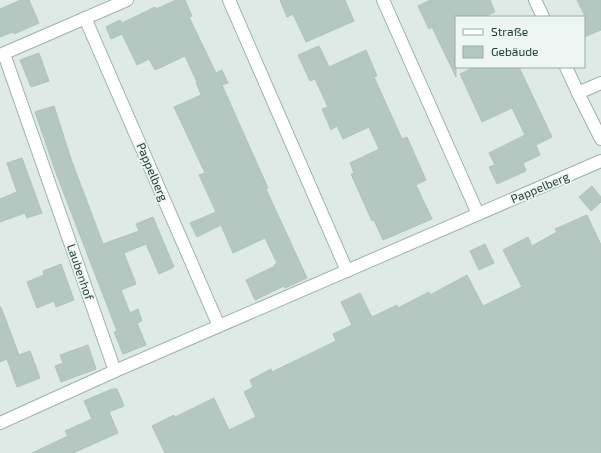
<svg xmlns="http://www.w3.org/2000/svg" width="601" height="453" font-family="'Exo 2',sans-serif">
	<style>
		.building { fill: #b5c7c1; stroke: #afc3bc }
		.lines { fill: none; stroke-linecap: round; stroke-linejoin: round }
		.minor-casing { stroke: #a0b2ac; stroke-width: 14 }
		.minor { stroke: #fff; stroke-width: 12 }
		.labels { text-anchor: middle; stroke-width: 3.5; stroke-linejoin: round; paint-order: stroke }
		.street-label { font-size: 12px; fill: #1e3a34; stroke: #edf6f2 }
	</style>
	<rect width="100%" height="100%" fill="#ddeae5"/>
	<g class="building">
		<path d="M21,0h8l10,23 -25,11 -1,-2 -13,5v-28z"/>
		<path d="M176,0h9l7,16 -3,1 27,56 6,-3 6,13 -6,2 46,103 -2,1 41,89 -22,10 -1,-2 -29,14 -9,-20 29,-14 -1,-1 3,-2 -12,-25 -32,15 -12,-28 -24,12 -7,-14 26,-11 -17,-37 6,-2 -31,-66 27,-12 -5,-13h1l-12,-26 -30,14 -6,-11 -12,6 -15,-31 -11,5 -5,-12 14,-7 2,3 33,-16 1,2z"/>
		<path d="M280,0h65l9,21 -48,21 -13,-28 -6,3z"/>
		<path d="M430,0h60l5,12 -11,5h-28v60l-24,-50 -3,2 -11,-23z"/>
		<path d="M577,0h24v30l-17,7v-23z"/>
		<path d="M319,46l10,21 37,-17 11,26 -3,1 28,62 5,-2 19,43 -10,5 16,34 -49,21 -9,-20 -2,1 -21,-47 3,-1 -4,-10 29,-14 -10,-22 -26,12 -6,-13 -6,4 -9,-21 6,-2 -13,-28 -5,2 -12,-26z"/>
		<path d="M39,53l10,28 -18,6 -11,-27z"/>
		<path d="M474,67h45l33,70 -16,8 4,10 -17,8 3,8 -29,13 -8,-17 6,-2 -6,-12 36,-18 -13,-27 -30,14 -22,-48z"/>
		<path d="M54,106l17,53 32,85 36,-13 -3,-7 17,-7 21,50 -15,7 -13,-30 -22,9 12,31 -15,6 9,23 8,-4 4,12 -5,2 9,22 -23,9 -9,-22 3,-1 -61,-158 -21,-61z"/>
		<path d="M22,158l20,55 -15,5 -2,-5 -25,9v-23l17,-7 -10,-29z"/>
		<path d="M592,186l9,11v5l-10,9 -12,-14z"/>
		<path d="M587,215l14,30v208h-436l-13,-27 22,-11 1,2 39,-19 15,32 27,-13 -12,-25 9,-5 -3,-7 21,-11 1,3 64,-31 -3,-7 19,-9 -11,-23 19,-9 12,24 25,-12 1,3 31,-16 1,3 37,-20 16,31 39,-19 -19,-37 25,-13 4,9 25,-14 -2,-3z"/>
		<path d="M485,244l9,19 -15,7 -9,-19z"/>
		<path d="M61,264l13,36 -18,7 -2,-6 -17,7 -10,-26 17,-7 -1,-4z"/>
		<path d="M0,307h1l18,48 11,-4 10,27 -23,9 -10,-28 -7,3z"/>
		<path d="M88,345l8,24 -35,13 -6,-16 8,-3 -3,-8z"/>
		<path d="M112,389h5l7,17 -15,6 9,21 -45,20h-41l36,-17 -3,-5 27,-12 -8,-18z"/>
	</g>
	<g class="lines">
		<g class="minor-casing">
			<g id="minor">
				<path d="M229,0l118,271"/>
				<path d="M383,0l95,214"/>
				<path d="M535,0l8,17"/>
				<path d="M85,18l134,308"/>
				<path d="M0,55l127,-55"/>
				<path d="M566,67l12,26"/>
				<path d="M601,83l-23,10 23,46"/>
				<path d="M115,371l486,-210"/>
				<path d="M0,423l115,-52 -111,-317"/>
			</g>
		</g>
		<use href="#minor" class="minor"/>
	</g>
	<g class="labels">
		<g class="street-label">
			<text transform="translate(152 172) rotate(67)" y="4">Pappelberg</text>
			<text transform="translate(540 188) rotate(-23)" y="4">Pappelberg</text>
			<text transform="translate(80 272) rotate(71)" y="4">Laubenhof</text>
		</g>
	</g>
	<rect x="455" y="16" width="130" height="52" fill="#edf6f2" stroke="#9aaba6"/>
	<rect x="463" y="29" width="20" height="6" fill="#ffffff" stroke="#9aaba6"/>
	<text x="491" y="36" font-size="12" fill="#1e3a34">Straße</text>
	<rect x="463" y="46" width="20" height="12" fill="#b5c7c1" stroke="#9aaba6"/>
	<text x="491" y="56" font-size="12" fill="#1e3a34">Gebäude</text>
</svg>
